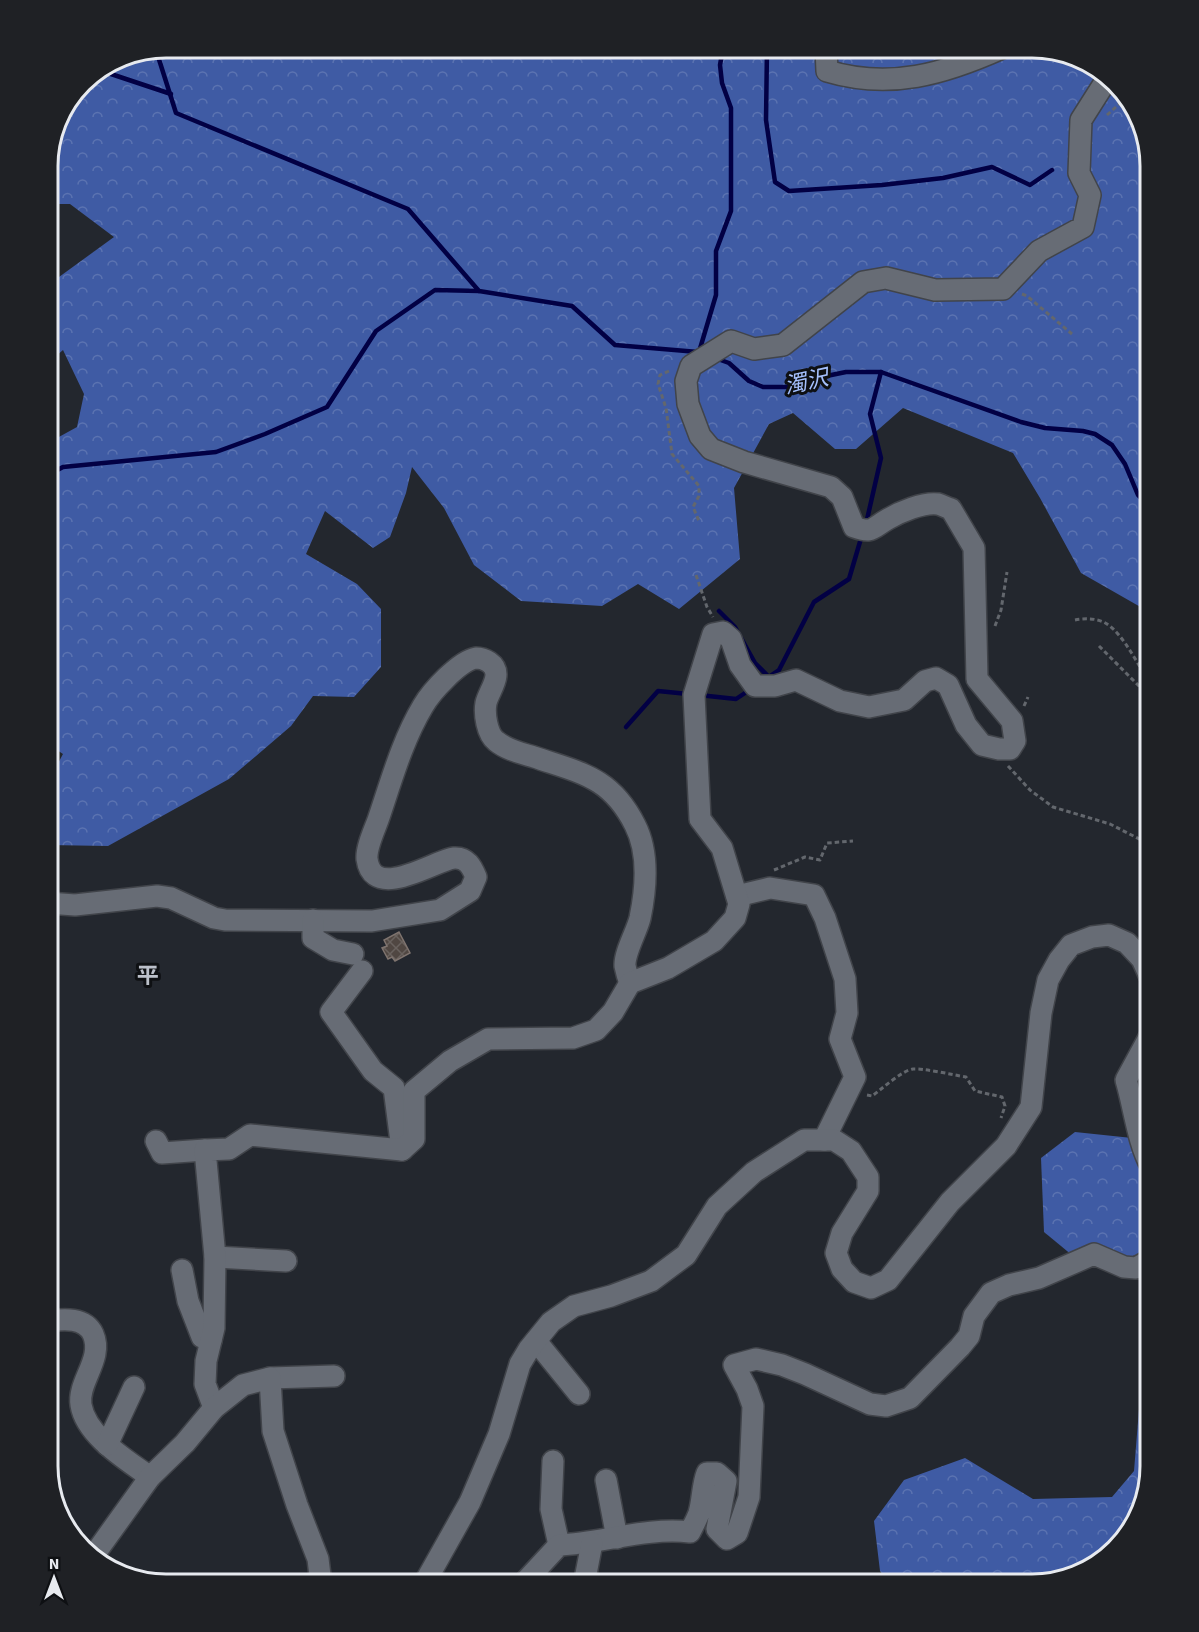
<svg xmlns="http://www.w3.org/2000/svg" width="1199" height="1632" font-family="'Source Sans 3','Noto Sans JP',sans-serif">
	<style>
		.forest { fill: url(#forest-crowns) }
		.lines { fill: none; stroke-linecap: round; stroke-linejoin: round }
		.stream { stroke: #020044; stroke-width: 4.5 }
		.building { fill: url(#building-cross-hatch); stroke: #7f746f; stroke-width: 1.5 }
		.minor-casing { stroke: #41444a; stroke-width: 24 }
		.path { stroke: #63676d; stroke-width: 3; stroke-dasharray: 4.5 3; stroke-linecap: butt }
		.minor { stroke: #676c75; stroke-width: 21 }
		.labels { text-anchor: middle; stroke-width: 6; stroke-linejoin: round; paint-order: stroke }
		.water-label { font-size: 22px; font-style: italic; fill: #a5c0fd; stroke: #0e1013 }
		.neighbourhood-label { font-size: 22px; font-weight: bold; fill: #bbc0ca; stroke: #0e1013 }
		.rim { fill: none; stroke: #e7eaef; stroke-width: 3 }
	</style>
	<defs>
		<pattern id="forest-crowns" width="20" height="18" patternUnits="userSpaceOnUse" patternTransform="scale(1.5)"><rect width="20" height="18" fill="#3f5ba4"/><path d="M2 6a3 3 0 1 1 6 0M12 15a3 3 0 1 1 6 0" fill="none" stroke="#5b73b1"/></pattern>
		<pattern id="building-cross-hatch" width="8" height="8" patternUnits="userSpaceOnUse" patternTransform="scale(1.5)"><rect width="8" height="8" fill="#504742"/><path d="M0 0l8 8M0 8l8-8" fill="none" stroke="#69625e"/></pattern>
	</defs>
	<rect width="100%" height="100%" fill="#23272e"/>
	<g class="forest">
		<path d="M167,48h873l52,16 43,43 16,60v446l-70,-40 -41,-75 -27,-45 -110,-45 -47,41h-21l-42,-36 -24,11 -35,64 6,71 -61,50 -41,-25 -36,22 -81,-5 -47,-36 -30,-57 -32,-41 -6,26 -16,44 -17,11 -48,-37 -19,43 51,30 24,25v58l-27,30 -41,-1 -22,30 -62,53 -121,67 -60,-1v-63l15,-28 -15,-10v-301l29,-16 7,-33 -21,-44 -15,13v-78l66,-48 -44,-33h-22v-45l12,-45 28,-36 34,-21z"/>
		<path d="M1075,1132l76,8v138l-67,-13 -40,-33 -3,-74z"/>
		<path d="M1140,1397l11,10v59l-16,59 -43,43 -59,16h-142l-11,-13 -6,-50 30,-41 61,-22 68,41 79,-2 22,-26z"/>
	</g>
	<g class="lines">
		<g class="stream">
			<path d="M767,48l-1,72 9,62 14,9 93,-6 61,-7 49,-11 38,18 22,-15"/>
			<path d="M156,50l20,63 232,96 71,82 93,15 43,39 83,7"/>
			<path d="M93,75l15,-2 63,21"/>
			<path d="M699,352l17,-57v-44l15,-40v-103l-9,-25 -2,-18 3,-17"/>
			<path d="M715,358l14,5 20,18 14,6h25l19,-7 39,-8h35l140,50 24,6 38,3 12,3 17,11 13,19 13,31 13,13"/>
			<path d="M48,475l15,-8 153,-15 49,-18 62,-27 49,-76 59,-41 44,1"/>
			<path d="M866,524l15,-66 -11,-44 11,-42"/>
			<path d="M719,611l16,16 20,36 14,14"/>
			<path d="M767,678l12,-8 35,-68 35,-23 13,-44"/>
			<path d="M699,695l37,4 15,-10"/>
			<path d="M626,727l32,-36 30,3"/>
		</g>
	</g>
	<path class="building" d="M399,932l11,21 -15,8 -3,-4 -4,2 -6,-11 5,-2 -3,-6z"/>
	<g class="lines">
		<g class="minor-casing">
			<g id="minor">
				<path d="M826,48l1,23c63,19 117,3 175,-23"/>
				<path d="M737,896l33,-8 44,7 11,23 20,61 2,34 -7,26 15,38 -31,63"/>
				<path d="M48,903l27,2 82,-9 14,2 43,20 11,2 147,1 68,-11 30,-19 6,-14c-4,-10 -9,-20 -22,-19 -19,2 -81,45 -87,1 -1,-11 7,-28 11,-39 13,-38 24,-79 45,-114 8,-14 36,-45 53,-48 4,0 10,2 13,4 16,11 0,28 -3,41 -2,11 1,31 10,38 11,9 25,12 38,16 47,16 77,20 101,68 14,27 11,64 5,93 -3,13 -16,35 -15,48 1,5 3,12 5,17"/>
				<path d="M313,920v18l20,12 20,4"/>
				<path d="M362,971l-31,41 42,59 21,17 8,62"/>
				<path d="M156,1141l6,12 43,-3"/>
				<path d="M1151,1166c-13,-23 -17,-59 -25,-86l25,-46"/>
				<path d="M215,1257l71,4"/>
				<path d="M182,1270l6,31 14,36 9,3"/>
				<path d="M48,1321c16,-2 37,-4 45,13 11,25 -16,48 -12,71 5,31 46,55 69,72"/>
				<path d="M536,1341l43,53"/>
				<path d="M270,1378l64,-2"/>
				<path d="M214,1408l-9,-24 1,-23 8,-33 1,-71 -10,-107 24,-1 21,-14 152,15 12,-11v-48l36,-30 38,-22 85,-1 23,-8 17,-18 17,-29 38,-15 46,-27 21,-23 4,-14 -17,-56 -22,-29 -6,-124 19,-61 10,-2 8,7 9,26 15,21h20l21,-6 44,21 29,6 35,-7 21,-19 11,-3 12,7 18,40 16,20 17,4h11l5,-8 -3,-20 -35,-42 -3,-131 -23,-39c-4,-1 -9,-4 -13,-5 -15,-2 -38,8 -50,15 -16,9 -15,15 -34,8l-12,-30 -11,-10 -87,-25 -33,-13 -11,-13 -12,-32 -2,-23 5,-15 40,-25 23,8 29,-4 80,-63 23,-4 49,12 68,-1 36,-38 44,-24 7,-32 -11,-22 2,-53 26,-41"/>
				<path d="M107,1445l27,-58"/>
				<path d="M553,1461l-2,48 8,36"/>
				<path d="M606,1480l11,58"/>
				<path d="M94,1555l56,-78 35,-34 29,-35 29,-23 27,-7 3,53 24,74 21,54 3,25"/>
				<path d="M424,1584l46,-82 29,-68 21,-70 9,-15 22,-27 23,-16 37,-10 40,-15 35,-26 31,-49 37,-34 50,-32h30l17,11 17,26v14l-26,42 -6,20 6,16 12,13 17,6 17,-8 62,-78 56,-56 25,-39 10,-94 7,-33 11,-20 12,-15 21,-8 17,-2 18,8 15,16 9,20"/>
				<path d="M523,1584l36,-39c44,-2 87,-18 131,-13 3,-6 7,-13 9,-19 4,-14 3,-27 8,-40h10l9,8 -9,48 10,10 10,-6 12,-36 4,-91 -6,-17 -13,-24 22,-6 26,6 23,9 65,30 16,2 24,-8 50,-51 9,-11 5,-20 17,-23 18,-8 30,-7 55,-24 30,13 12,1 14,-8 1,-4"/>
				<path d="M584,1584l8,-41"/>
			</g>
		</g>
		<g class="path">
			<path d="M1107,115l19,-17"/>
			<path d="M1022,294l5,2 45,38"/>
			<path d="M669,371l-9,4 -2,9 8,24 6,46 27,32v10l-6,11 6,14"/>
			<path d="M696,575l11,32 6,10"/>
			<path d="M1075,620c10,-2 23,-2 32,4 17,11 32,43 44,61"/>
			<path d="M995,626l6,-16 6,-38"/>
			<path d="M1099,646l52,52"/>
			<path d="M1024,706l4,-9"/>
			<path d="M1008,766l22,24 23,17 57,17 41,21"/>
			<path d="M774,870l31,-13 15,3 7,-17 26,-2"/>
			<path d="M867,1095l5,1c10,-7 29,-25 41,-27 10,-1 41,6 53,8l9,14 27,6 3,9 -4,12"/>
		</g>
		<use href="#minor" class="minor"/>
	</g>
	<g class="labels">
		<g class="water-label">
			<text transform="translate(806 381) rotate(-12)" y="8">濁沢</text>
		</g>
		<g class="neighbourhood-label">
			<text x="148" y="983">平</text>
		</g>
	</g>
	<path d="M0 0H1199V1632H0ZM166 58H1032A108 108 0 0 1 1140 166V1466A108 108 0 0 1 1032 1574H166A108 108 0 0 1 58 1466V166A108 108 0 0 1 166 58Z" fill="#1f2125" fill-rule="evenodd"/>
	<path class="rim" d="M166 58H1032A108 108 0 0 1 1140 166V1466A108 108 0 0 1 1032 1574H166A108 108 0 0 1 58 1466V166A108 108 0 0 1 166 58Z"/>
	<g transform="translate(54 1578)" stroke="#0e1013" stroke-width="4.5" paint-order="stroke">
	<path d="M0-4.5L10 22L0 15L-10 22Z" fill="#e7eaef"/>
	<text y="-9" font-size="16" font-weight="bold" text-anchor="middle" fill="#e7eaef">N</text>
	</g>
</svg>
